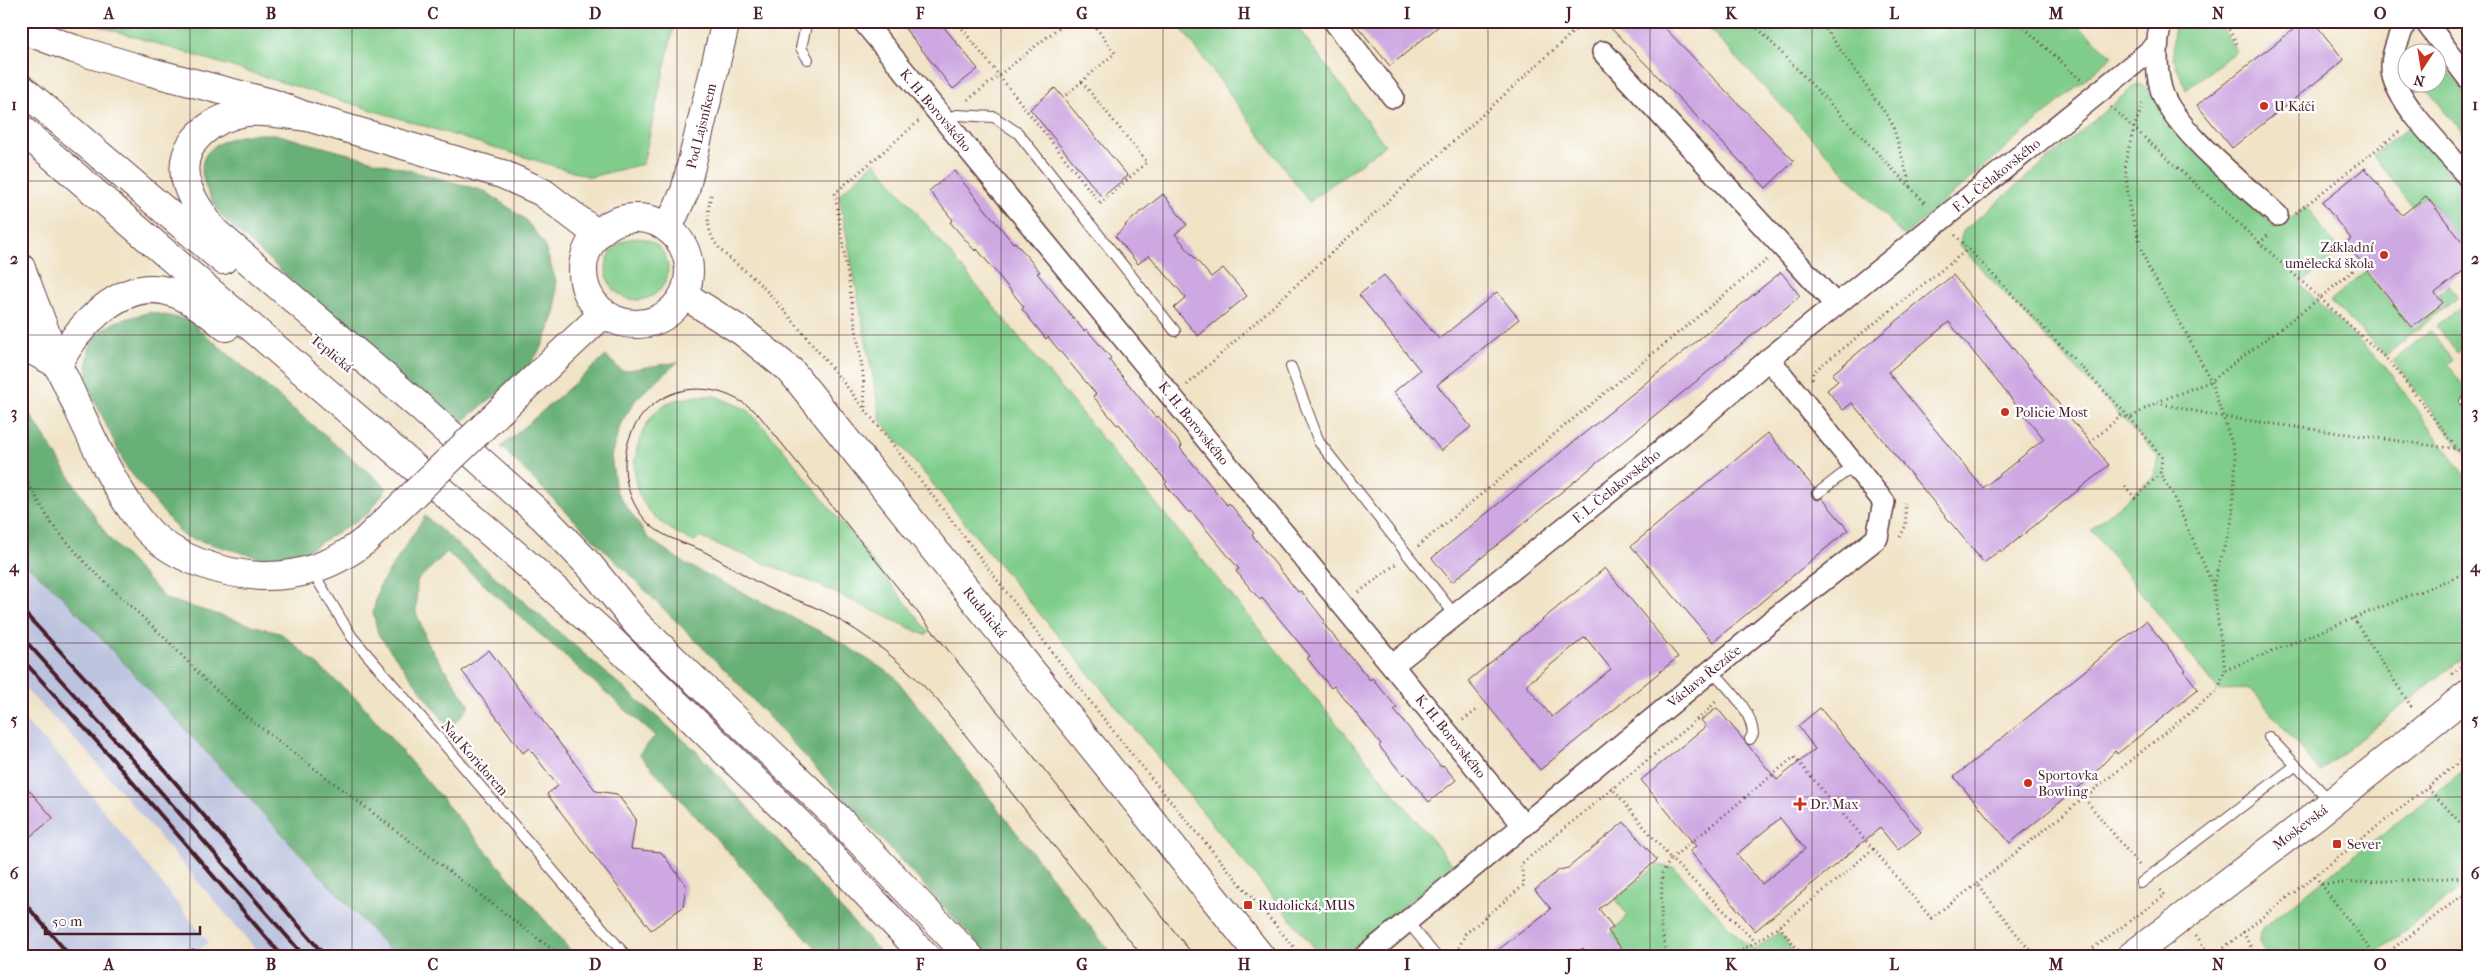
<svg xmlns="http://www.w3.org/2000/svg" width="2489" height="978" font-family="'IM FELL French Canon',serif">
	<style>
		.industrial { fill: #bcc3de }
		.green { fill: #80cd8b; stroke: #65765b }
		.forest { fill: #68b077; stroke: #596851 }
		.building { fill: #cda8e2; fill-rule: evenodd }
		.lines { fill: none; stroke-linecap: round; stroke-linejoin: round }
		.lane-casing { stroke: #633c42; stroke-width: 12 }
		.street-casing { stroke: #633c42; stroke-width: 24 }
		.secondary-casing { stroke: #633c42; stroke-width: 30 }
		.highway-casing { stroke: #633c42; stroke-width: 30 }
		.path { stroke: #633c42; stroke-width: 3; stroke-dasharray: 1 4; stroke-linecap: butt }
		.lane { stroke: #fff; stroke-width: 10 }
		.street { stroke: #fff; stroke-width: 21 }
		.secondary { stroke: #fff; stroke-width: 28 }
		.highway { stroke: #fff; stroke-width: 28 }
		.tram { stroke: #4a1f2b; stroke-width: 1 }
		.rail { stroke: #4a1f2b; stroke-width: 4 }
		.secondary-bridge-casing { stroke: #633c42; stroke-width: 30; stroke-linecap: butt }
		.secondary-bridge { stroke: #fff; stroke-width: 28 }
		.grid { fill: none; stroke: #4a1f2b; stroke-width: 1; stroke-opacity: 0.55 }
		.poi-dot { fill: #c8321e; stroke: #fff; stroke-width: 2 }
		.labels { text-anchor: middle; stroke-width: 4.5; stroke-linejoin: round; paint-order: stroke }
		.poi-label { font-size: 14px; fill: #4a1f2b; stroke: #fff; text-anchor: start }
		.street-label { font-size: 14px; fill: #4a1f2b; stroke: #fff }
		.neatline { fill: none; stroke: #4a1f2b; stroke-width: 2 }
		.grid-label { font-size: 16px; text-anchor: middle; font-weight: bold; fill: #4a1f2b }
	</style>
	<rect width="100%" height="100%" fill="#fff"/>
	<filter id="ink" filterUnits="userSpaceOnUse"><feTurbulence type="fractalNoise" baseFrequency=".02" numOctaves="2"/><feDisplacementMap in="SourceGraphic" scale="10" xChannelSelector="R" yChannelSelector="G"/><feConvolveMatrix kernelMatrix="1 2 1 2 8 2 1 2 1" color-interpolation-filters="sRGB"/></filter>
	<filter id="wash" filterUnits="userSpaceOnUse"><feTurbulence type="fractalNoise" baseFrequency=".0096" numOctaves="4" result="noise"/><feDisplacementMap in="SourceGraphic" scale="20" xChannelSelector="R" yChannelSelector="G"/><feGaussianBlur stdDeviation="1.12" result="paint"/><feColorMatrix in="noise" values="0 0 0 0 0 0 0 0 0 0 0 0 0 0 0 0 0 1.4 0 .05"/><feComposite in="paint" operator="in"/></filter>
	<g filter="url(#wash)">
		<rect width="100%" height="100%" fill="#f0e3c6"/>
		<g class="industrial">
			<path d="M21,560l39,34 336,363h-134l-174,-204 -67,-68z"/>
			<path d="M21,718l40,39 147,185 -16,15h-171z"/>
		</g>
		<g class="green">
			<path d="M83,21h592l-32,143 -53,13z"/>
			<path d="M1176,21h117l92,124 -76,57z"/>
			<path d="M1702,21h371l39,35 -208,180z"/>
			<path d="M2174,21h44l18,30 -50,39 -13,-32z"/>
			<path d="M2437,55l31,42v42l-43,-52 -6,3 -10,-1c-5,-11 -6,-20 -3,-32v25h30z"/>
			<path d="M2137,84l6,1 10,11 17,30 107,103 29,-22 34,44 -40,33 84,81 84,115v173l-148,118 -69,-82 -33,1 -127,-161 63,-52 4,-21 -199,-211 4,-14z"/>
			<path d="M2411,125l57,71v55l-41,-55 -15,10 -39,-51z"/>
			<path d="M875,162l578,703 -110,92h-21l-441,-536 -42,-226z"/>
			<circle cx="637" cy="269" r="31"/>
			<path d="M2366,271l46,58 33,-25 -7,-9 11,-11 8,14 -71,57 -56,-54z"/>
			<path d="M2468,302v42l-11,9 -21,-27z"/>
			<path d="M2430,331l23,29 -6,5 21,26v58l-4,3 -71,-91z"/>
			<path d="M697,396h18l33,14 29,32 152,190 -4,3 -111,-52 -115,-46 -5,5c-20,-10 -40,-21 -51,-40 -18,-27 -6,-79 21,-97 10,-6 23,-7 33,-9z"/>
			<path d="M2468,767v115l-97,75h-102c-8,-11 -13,-16 -7,-29z"/>
			<path d="M1657,865l18,3 65,71 15,11 24,-18 19,25h-169l-18,-23 17,-19 -13,-15z"/>
		</g>
		<g class="forest">
			<path d="M253,134h22l210,57 40,28 19,25 12,37v30l-14,36 -16,23 -71,58 -230,-208c-33,-45 -36,-78 28,-86z"/>
			<path d="M150,312l38,8 199,168 -18,25 -67,41 -34,6 -85,-24 -57,-69 -36,-77 -3,-25 2,-16 5,-14 21,-13z"/>
			<path d="M606,356l16,15 56,-9 -41,36 -16,25 -10,33 5,35 32,47 38,26 149,75 59,37 220,281h-124l-261,-283 -228,-227z"/>
			<path d="M21,400l87,137 58,62 116,35 78,68 216,255h-180l-336,-363 -39,-34z"/>
			<path d="M425,516l269,233 191,208h-61l-185,-203 16,-18 -208,-184 -30,29 -1,31 12,32 42,62 -20,23 -72,-95 -5,-22 6,-25z"/>
		</g>
		<g id="blocks">
			<g class="building">
				<path d="M899,21h40l39,48 -25,20z"/>
				<path d="M1353,21h92l-55,45z"/>
				<path d="M1604,21h54l136,140 -28,27z"/>
				<path d="M2304,21h9l31,39 -112,88 -35,-43z"/>
				<path d="M1055,88l73,88 -26,21 -72,-88z"/>
				<path d="M2365,168l37,47 24,-19 42,53v18l-33,26 8,10 -31,24 -66,-84 5,-4 -29,-37z"/>
				<path d="M954,171l59,72 2,-1 25,30 -3,1 47,58 2,-2 25,29 -2,2 47,58 2,-2 24,30 -2,2 47,57 2,-2 25,30 -2,2 46,57 3,-1 24,30 -2,2 47,57 2,-2 25,30 -3,2 47,57 2,-2 13,15 -27,22 -24,-29 -2,2 -24,-29 2,-2 -47,-58 -3,2 -24,-30 3,-2 -48,-58 -2,2 -24,-29 3,-2 -48,-58 -2,2 -24,-29 2,-2 -48,-58 -2,1 -24,-29 3,-2 -48,-57 -2,2 -24,-30 2,-2 -47,-58 -2,2 -25,-29 3,-2 -24,-29z"/>
				<path d="M1163,194l24,31 -12,9 18,22 18,21 12,-9 24,28 -49,40 -24,-28 12,-10 -37,-43 -11,9 -23,-28 11,-10 -1,-1z"/>
				<path d="M1781,272l19,24 -348,286 -20,-24z"/>
				<path d="M1384,275l55,64 58,-47 22,27 -82,66 34,42 -30,24 -47,-59 26,-22 -61,-75z"/>
				<path d="M1953,275l156,190 -107,87 -2,-2 -16,13 -132,-160 -9,7 -16,-20 11,-9 -6,-7zM1949,322l95,117 -61,49 -95,-116z"/>
				<path d="M1768,433l46,55 -3,5 2,5 5,2 4,-2 26,32 -135,112 -82,-96z"/>
				<path d="M1605,568l73,89 -138,113 -72,-89zM1585,637l26,32 -59,48 -26,-32z"/>
				<path d="M2146,621l40,49 -2,1 14,18 -81,65 -2,-3 -24,26 -81,66 -56,-66z"/>
				<path d="M489,650l107,141 21,3 19,25 -5,30 30,3 25,33 -3,22 -32,23 -104,-136 11,-8 -29,-38 -6,5 -61,-82z"/>
				<path d="M1717,708l60,72 38,-31 -17,-23 22,-18 101,124 -23,18 -18,-22 -125,103 -65,-80 6,-5 -55,-66 65,-54 -5,-6zM1780,818l25,31 -43,35 -25,-30z"/>
				<path d="M21,781l32,37 -32,26z"/>
				<path d="M1624,822l33,38 -58,49 14,18 -5,4 20,26h-37l-8,-9 -11,9h-83l62,-48 -16,-19 24,-20 9,-2z"/>
			</g>
		</g>
	</g>
	<g filter="url(#ink)">
		<use href="#blocks" fill-opacity="0" stroke="#633c42" stroke-width="1"/>
		<g class="lines">
			<g class="lane-casing">
				<g id="lane">
					<path d="M807,21l-6,27 7,11"/>
					<path d="M943,119l14,-4 37,2 24,16 157,198"/>
					<path d="M1291,367l28,75 136,173"/>
					<path d="M2465,402l3,4"/>
					<path d="M1818,493l35,-27"/>
					<path d="M312,571l40,66 275,320"/>
					<path d="M1712,670c16,19 39,38 41,64l-3,5"/>
					<path d="M2269,737l62,65"/>
					<path d="M2141,883l154,-117"/>
					<path d="M1407,921l28,34 -1,2"/>
					<path d="M194,955l2,2"/>
				</g>
			</g>
			<g class="street-casing">
				<g id="street">
					<path d="M863,21l661,805"/>
					<path d="M1334,21l59,76"/>
					<path d="M2161,21c-5,23 -6,45 0,68 10,38 86,98 116,126"/>
					<path d="M2406,21c-6,14 -15,33 -14,49 1,29 56,83 76,107"/>
					<path d="M2425,21l43,57"/>
					<path d="M1603,52l233,253"/>
					<path d="M1393,665l305,-244 71,-62 387,-313"/>
					<path d="M1364,957l405,-334 108,-85 7,-36 -115,-143"/>
				</g>
			</g>
			<g class="secondary-casing">
				<g id="secondary">
					<circle cx="636" cy="271" r="53"/>
					<path d="M668,228l17,-37 41,-170"/>
					<path d="M684,295l59,37 48,39 470,586"/>
					<path d="M21,338c3,4 6,8 10,11 8,7 23,10 28,19 7,12 12,25 18,38 19,41 39,86 68,121 26,31 78,47 116,49 39,1 74,-11 105,-36"/>
					<path d="M501,410l103,-97"/>
					<path d="M2130,957l185,-141 153,-122"/>
				</g>
			</g>
			<g class="highway-casing">
				<g id="highway">
					<path d="M21,29l53,20 77,23 121,31 36,14 194,57 40,18 55,42"/>
					<path d="M21,88l202,172"/>
					<path d="M308,117c-20,-2 -41,-7 -61,-5 -33,5 -71,30 -61,69 5,19 17,34 28,50l205,175 125,112 46,48 47,58 199,192 134,141"/>
					<path d="M21,129l501,431 90,81 206,201 108,115"/>
					<path d="M21,268l37,97"/>
					<path d="M58,365c18,-37 62,-86 109,-74 23,6 41,21 59,36"/>
				</g>
			</g>
			<g class="path">
				<path d="M956,21l144,182"/>
				<path d="M1751,21l176,184"/>
				<path d="M1820,21l72,102 19,65"/>
				<path d="M2017,21l65,60"/>
				<path d="M2224,21l15,26"/>
				<path d="M1082,82l65,80 -47,42"/>
				<path d="M1066,95l49,-42 -24,-32"/>
				<path d="M968,100l99,-79"/>
				<path d="M2111,107l209,191 35,-29"/>
				<path d="M711,195c-12,52 16,58 47,87 16,16 31,34 45,51 105,127 203,260 304,390 63,80 130,156 195,234"/>
				<path d="M2296,213l105,-83"/>
				<path d="M1955,235l175,183 25,-15 56,-22 109,-83 71,65 77,100"/>
				<path d="M2259,243l11,-9"/>
				<path d="M1812,379l1,-7 155,-123"/>
				<path d="M1187,385l398,-364"/>
				<path d="M2157,403l66,14 234,32"/>
				<path d="M865,407l-2,-33 -28,-181 84,-72"/>
				<path d="M2090,442l31,-26 9,2 32,39 -2,17 11,17 42,94"/>
				<path d="M21,471l30,52 37,43 82,77 36,38 37,33 319,243"/>
				<path d="M2125,486l10,12 25,-24"/>
				<path d="M1900,537l6,-12 -1,-22"/>
				<path d="M1418,546l349,-286"/>
				<path d="M1359,592l37,-28"/>
				<path d="M2353,618l58,88 3,-2"/>
				<path d="M2225,670l243,-98"/>
				<path d="M2452,674l16,-13"/>
				<path d="M1463,720l14,-10"/>
				<path d="M1611,787l60,72 -9,14 -1,56 6,28"/>
				<path d="M2428,788l40,43"/>
				<path d="M1873,849l58,69 46,-34 58,73"/>
				<path d="M2139,865l-55,-67 134,-108 7,-20 -12,-84 19,-66 4,-64 -25,-75 -27,-52 -37,-64 -18,-58 -4,-44 9,-35 10,-27"/>
				<path d="M2315,876l61,81"/>
				<path d="M1977,884l107,-86"/>
				<path d="M2322,884l146,-7"/>
				<path d="M1779,926l25,31"/>
				<path d="M2243,932l13,25"/>
				<path d="M2196,935l15,22"/>
				<path d="M1455,957l10,-23 59,-49 -3,-21 186,-153 11,-12"/>
				<path d="M1729,957c54,-28 98,-70 144,-108l-79,-92 -123,102 86,84"/>
				<path d="M2081,957l84,-62 -7,-8"/>
				<path d="M2212,957l256,-202"/>
				<path d="M2382,957l86,-66"/>
			</g>
			<use href="#lane" class="lane"/>
			<use href="#street" class="street"/>
			<use href="#secondary" class="secondary"/>
			<use href="#highway" class="highway"/>
			<path class="tram" d="M1143,957l-205,-256c-34,-37 -69,-66 -113,-89 -19,-10 -40,-15 -59,-25 -22,-11 -41,-25 -63,-36 -18,-8 -39,-13 -54,-27 -30,-30 -33,-82 -3,-113 33,-33 80,-26 112,3l437,543"/>
			<g class="rail">
				<path d="M21,609l64,69 241,279"/>
				<path d="M21,636l104,115 180,206"/>
				<path d="M21,658l88,97 174,202"/>
				<path d="M21,899l50,58"/>
			</g>
			<g class="secondary-bridge-casing">
				<path id="secondary-bridge" d="M366,540l135,-130"/>
			</g>
			<use href="#secondary-bridge" class="secondary-bridge"/>
		</g>
	</g>
	<path class="grid" d="M190,21v936M352,21v936M514,21v936M677,21v936M839,21v936M1001,21v936M1163,21v936M1326,21v936M1488,21v936M1650,21v936M1812,21v936M1975,21v936M2137,21v936M2299,21v936M21,181h2447M21,335h2447M21,489h2447M21,643h2447M21,797h2447"/>
	<g class="poi-dot">
		<circle cx="2264" cy="106" r="5"/>
		<circle cx="2384" cy="255" r="5"/>
		<circle cx="2005" cy="412" r="5"/>
		<circle cx="2028" cy="783" r="5"/>
		<path d="M1797.5 796.5h5v5h5v5h-5v5h-5v-5h-5v-5h5z"/>
		<rect x="2332" y="839" width="10" height="10" rx="2.5"/>
		<rect x="1243" y="900" width="10" height="10" rx="2.5"/>
	</g>
	<g class="labels">
		<g class="poi-label">
			<text x="2274" y="111">U Káči</text>
			<text x="2374" y="252" text-anchor="end">Základní<tspan x="2374" dy="16">umělecká škola</tspan></text>
			<text x="2015" y="417">Policie Most</text>
			<text x="2038" y="780">Sportovka<tspan x="2038" dy="16">Bowling</tspan></text>
			<text x="1810" y="809">Dr. Max</text>
			<text x="2347" y="849">Sever</text>
			<text x="1258" y="910">Rudolická, MUS</text>
		</g>
		<g class="street-label">
			<text transform="translate(936 110) rotate(50)" y="5">K. H. Borovského</text>
			<text transform="translate(701 126) rotate(-76)" y="5">Pod Lajsníkem</text>
			<text transform="translate(1996 175) rotate(-39)" y="5">F. L. Čelakovského</text>
			<text transform="translate(332 353) rotate(40)" y="5">Teplická</text>
			<text transform="translate(1194 423) rotate(51)" y="5">K. H. Borovského</text>
			<text transform="translate(1616 486) rotate(-39)" y="5">F. L. Čelakovského</text>
			<text transform="translate(985 612) rotate(51)" y="5">Rudolická</text>
			<text transform="translate(1704 676) rotate(-39)" y="5">Václava Řezáče</text>
			<text transform="translate(1451 736) rotate(51)" y="5">K. H. Borovského</text>
			<text transform="translate(475 758) rotate(49)" y="5">Nad Koridorem</text>
			<text transform="translate(2300 827) rotate(-37)" y="5">Moskevská</text>
		</g>
	</g>
	<rect width="2489" height="978" fill="none" stroke="#fff" stroke-width="55"/>
	<g transform="translate(2422 68) rotate(192)"><circle r="24" fill="#ffffff" stroke="#b7a5aa"/>
	<path d="M0-4L9 19L0 12L-9 19Z" fill="#c8321e"/>
	<text y="-8" font-size="14" font-weight="bold" text-anchor="middle" fill="#4a1f2b">N</text>
	</g>
	<path d="M45 926v8h155v-8" fill="none" stroke="#4a1f2b" stroke-width="2.5"/>
	<text x="52" y="926" font-size="15" fill="#4a1f2b" stroke="#ffffff" stroke-width="4" paint-order="stroke">50 m</text>
	<rect x="28" y="28" width="2434" height="922" class="neatline"/>
	<g class="grid-label">
		<text x="109" y="19">A</text>
		<text x="271" y="19">B</text>
		<text x="433" y="19">C</text>
		<text x="595" y="19">D</text>
		<text x="758" y="19">E</text>
		<text x="920" y="19">F</text>
		<text x="1082" y="19">G</text>
		<text x="1244" y="19">H</text>
		<text x="1407" y="19">I</text>
		<text x="1569" y="19">J</text>
		<text x="1731" y="19">K</text>
		<text x="1894" y="19">L</text>
		<text x="2056" y="19">M</text>
		<text x="2218" y="19">N</text>
		<text x="2380" y="19">O</text>
		<text x="14" y="110">1</text>
		<text x="2475" y="110">1</text>
		<text x="14" y="264">2</text>
		<text x="2475" y="264">2</text>
		<text x="14" y="418">3</text>
		<text x="2475" y="418">3</text>
		<text x="14" y="572">4</text>
		<text x="2475" y="572">4</text>
		<text x="14" y="725">5</text>
		<text x="2475" y="725">5</text>
		<text x="14" y="879">6</text>
		<text x="2475" y="879">6</text>
		<text x="109" y="970">A</text>
		<text x="271" y="970">B</text>
		<text x="433" y="970">C</text>
		<text x="595" y="970">D</text>
		<text x="758" y="970">E</text>
		<text x="920" y="970">F</text>
		<text x="1082" y="970">G</text>
		<text x="1244" y="970">H</text>
		<text x="1407" y="970">I</text>
		<text x="1569" y="970">J</text>
		<text x="1731" y="970">K</text>
		<text x="1894" y="970">L</text>
		<text x="2056" y="970">M</text>
		<text x="2218" y="970">N</text>
		<text x="2380" y="970">O</text>
	</g>
</svg>
